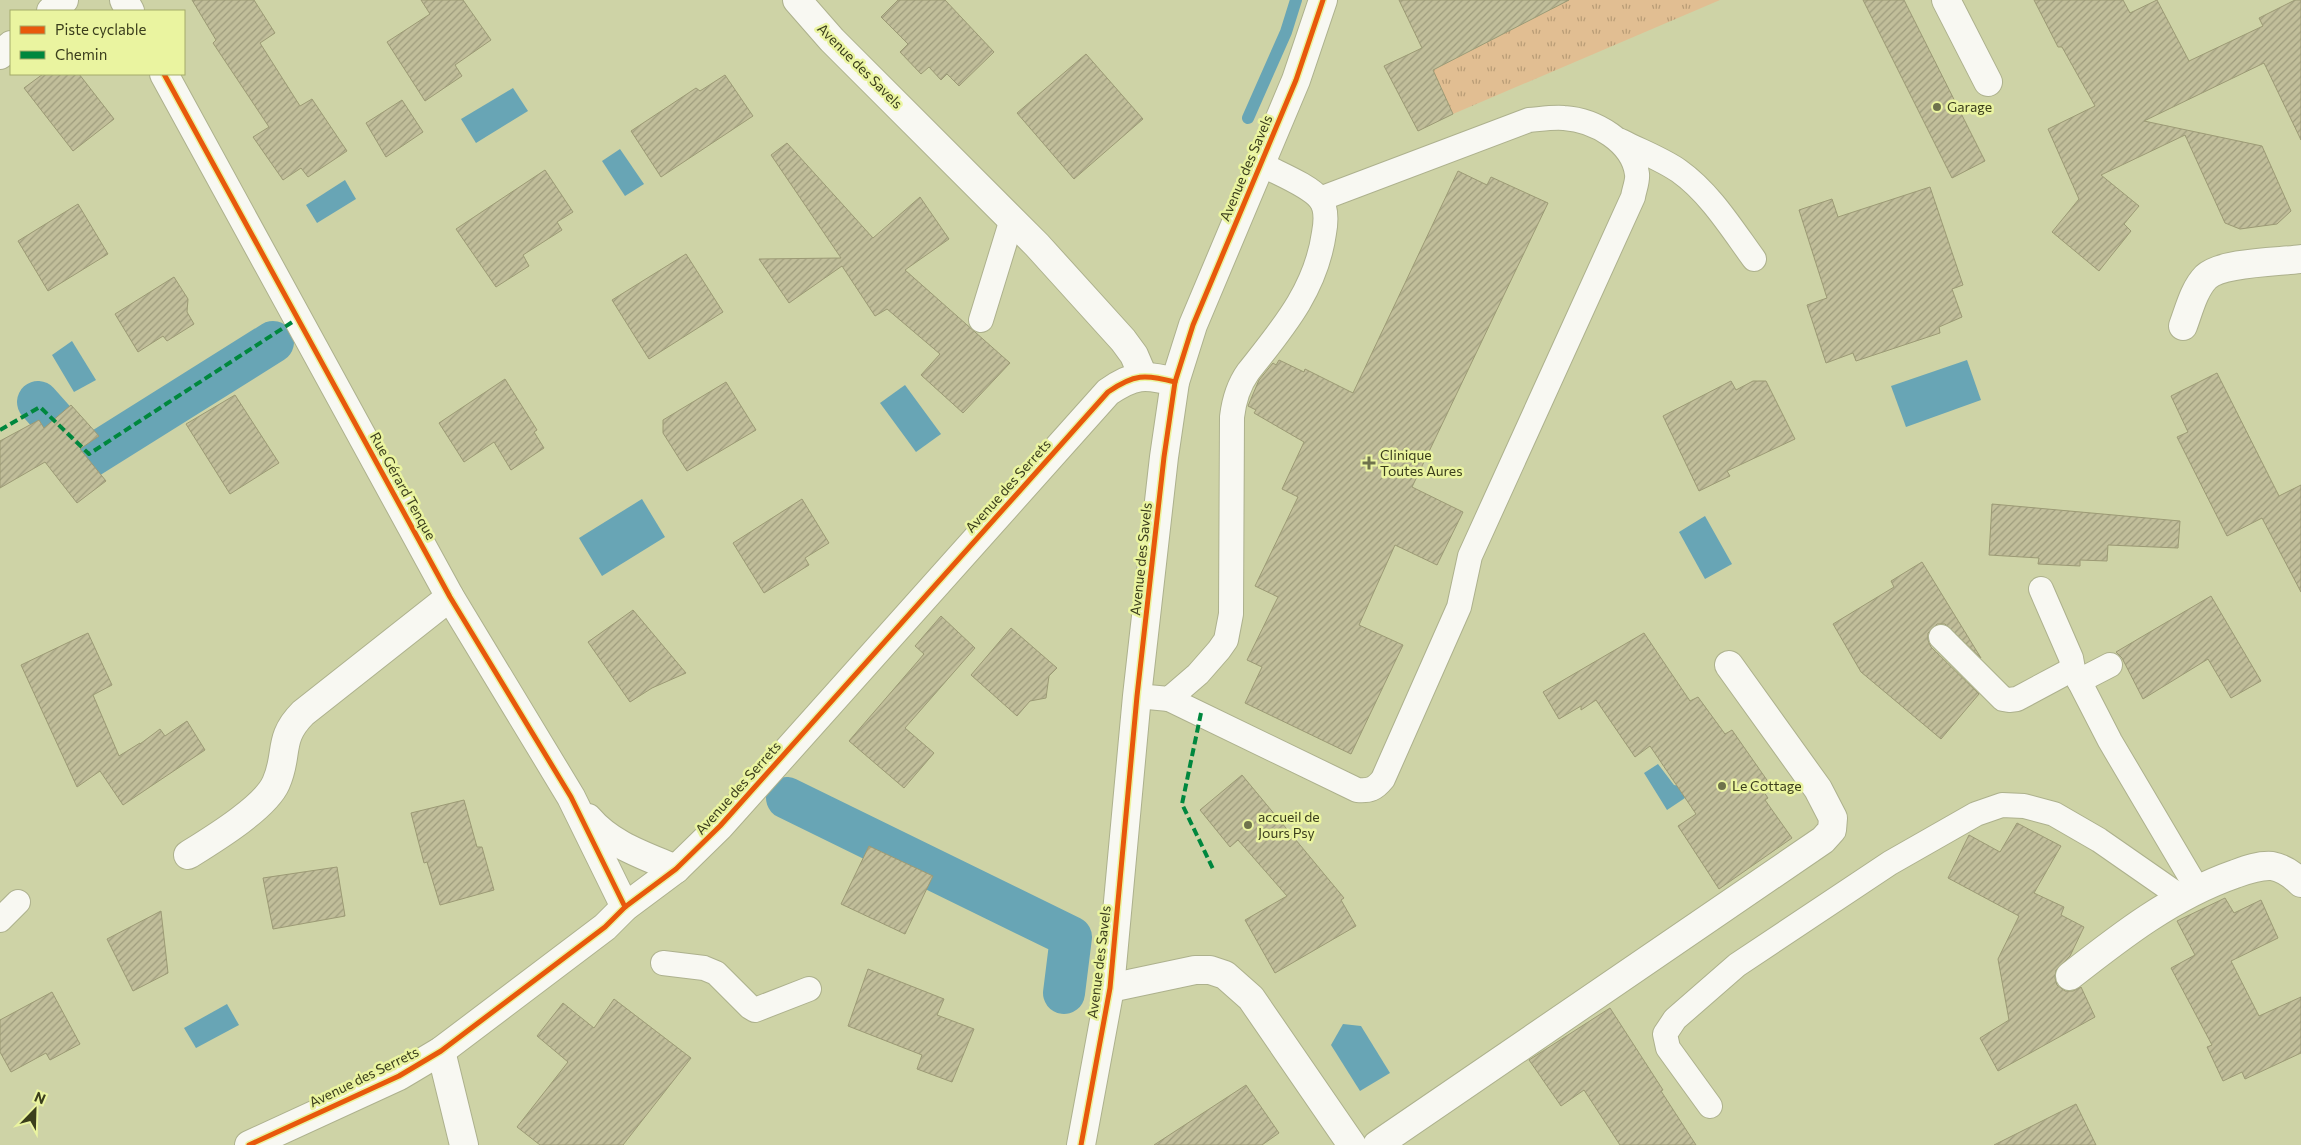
<svg xmlns="http://www.w3.org/2000/svg" width="2301" height="1145" font-family="Commissioner,sans-serif">
	<style>
		.grass { fill: url(#grass-tufts) }
		.water { fill: #68a5b5 }
		.lines { fill: none; stroke-linecap: round; stroke-linejoin: round }
		.stream { stroke: #68a5b5; stroke-width: 12 }
		.canal { stroke: #68a5b5; stroke-width: 42 }
		.building { fill: url(#building-hatch); stroke: #9c9a75 }
		.service-casing { stroke: #adb18d; stroke-width: 26 }
		.minor-casing { stroke: #adb18d; stroke-width: 30 }
		.tertiary-casing { stroke: #adb18d; stroke-width: 30 }
		.service { stroke: #f8f8f2; stroke-width: 24 }
		.minor { stroke: #f8f8f2; stroke-width: 28 }
		.tertiary { stroke: #f8f8f2; stroke-width: 28 }
		.quiet { stroke: #00873e; stroke-width: 4; stroke-dasharray: 8 4; stroke-linecap: butt }
		.cycleway-casing { stroke: #eaf4a0; stroke-width: 8 }
		.cycleway { stroke: #e8590c; stroke-width: 5 }
		.poi-dot { fill: #6e724c; stroke: #eaf4a0; stroke-width: 2 }
		.labels { text-anchor: middle; stroke-width: 5; stroke-linejoin: round; paint-order: stroke }
		.street-label { font-size: 14px; fill: #3b3e1c; stroke: #eaf4a0 }
		.poi-label { font-size: 14px; fill: #3b3e1c; stroke: #eaf4a0; text-anchor: start }
	</style>
	<defs>
		<pattern id="grass-tufts" width="24" height="20" patternUnits="userSpaceOnUse" patternTransform="scale(1.25)"><rect width="24" height="20" fill="#e1be92"/><path d="M3 7l-1-3M5 7V3M7 7l1-3M15 17l-1-3M17 17v-4M19 17l1-3" fill="none" stroke="#b89c76"/></pattern>
		<pattern id="building-hatch" width="6" height="6" patternUnits="userSpaceOnUse" patternTransform="scale(1.25)"><rect width="6" height="6" fill="#c1be9a"/><path d="M-1 1l2-2M0 6l6-6M5 7l2-2" fill="none" stroke="#9e9c7d"/></pattern>
	</defs>
	<rect width="100%" height="100%" fill="#ced3a6"/>
	<path class="grass" d="M1569,0h151l-267,114 -20,-44z"/>
	<g class="water">
		<path d="M513,88l15,23 -52,32 -15,-24z"/>
		<path d="M620,149l24,35 -19,12 -23,-35z"/>
		<path d="M345,180l11,19 -39,24 -11,-18z"/>
		<path d="M72,341l24,39 -22,12 -22,-37z"/>
		<path d="M1967,360l14,40 -75,27 -15,-41z"/>
		<path d="M905,385l36,49 -25,18 -36,-49z"/>
		<path d="M642,499l23,38 -63,39 -23,-38z"/>
		<path d="M1705,516l27,48 -27,15 -26,-47z"/>
		<path d="M1658,764l16,21 6,1 8,10 -21,14 -23,-37z"/>
		<path d="M227,1004l12,21 -43,23 -12,-20z"/>
		<path d="M1343,1024l18,2 29,47 -30,18 -29,-46z"/>
	</g>
	<g class="lines">
		<path class="stream" d="M1248,118l38,-86 10,-32"/>
		<g class="canal">
			<path d="M38,402l50,56 185,-116"/>
			<path d="M787,798l284,139 -7,56"/>
		</g>
	</g>
	<g class="building">
		<path d="M192,0h62l21,33 -15,10 40,63 12,-7 35,52 -39,26 -7,-9 -18,12 -30,-43 16,-10 -56,-84 3,-3z"/>
		<path d="M421,0h42l28,40 -36,25 7,11 -37,25 -38,-59 43,-28z"/>
		<path d="M898,0h47l49,52 -35,34 -12,-12 -6,6 -12,-13 -8,7 -21,-22 8,-8 -27,-27z"/>
		<path d="M1399,0h170l-136,70 20,44 -35,17 -34,-65 38,-18z"/>
		<path d="M1863,0h41l81,161 -33,17z"/>
		<path d="M2034,0h89l7,13 27,-13 32,61 74,-35 -4,-8 36,-18h6v140l-37,-77 -120,58 118,25 29,65 -14,13 -37,5 -15,-6 -40,-88 -84,40 38,31 -15,18 7,7 -32,40 -47,-39 27,-33 -31,-70 47,-23 -33,-59h-4z"/>
		<path d="M1086,54l57,65 -69,60 -57,-66z"/>
		<path d="M43,74h36l35,45 -41,32 -49,-63z"/>
		<path d="M725,75l28,41 -92,61 -30,-46 65,-43 4,3z"/>
		<path d="M402,100l21,32 -37,25 -20,-34z"/>
		<path d="M787,143l86,95 47,-41 29,42 -44,31 105,93 -47,50 -42,-38 19,-21 -53,-45 -12,7 -33,-50 -53,37 -30,-44 82,-1 -70,-103z"/>
		<path d="M545,170l28,42 -16,10 5,8 -39,25 6,11 -33,21 -40,-58z"/>
		<path d="M1458,171l29,14 4,-8 57,26 -136,284 51,25 -26,53 -42,-20 -36,80 44,20 -52,109 -106,-51 17,-36 -15,-7 31,-63 -23,-11 43,-89 -16,-8 22,-47 -50,-29 2,-3 -8,-4 11,-26 14,-17 3,2 3,-5 25,12 1,-3 48,24z"/>
		<path d="M1930,187l33,98 -11,4 10,28 -23,10 1,6 -84,28 -3,-8 -27,10 -19,-58 20,-7 -28,-88 33,-11 6,18z"/>
		<path d="M78,204l30,50 -60,37 -30,-50z"/>
		<path d="M686,254l37,58 -74,47 -37,-59z"/>
		<path d="M174,277l14,22 -1,13 7,12 -27,17 -4,-5 -25,16 -23,-38z"/>
		<path d="M2217,373l62,123 22,-11v107l-39,-74 -35,18 -50,-99 11,-5 -17,-36z"/>
		<path d="M505,379l32,51 -3,2 10,16 -33,22 -17,-28 -30,20 -25,-39z"/>
		<path d="M1731,381l5,9 17,-9h13l29,58 -68,32 3,5 -31,15 -36,-75z"/>
		<path d="M726,382l30,48 -69,41 -24,-38v-13z"/>
		<path d="M235,395l44,68 -49,31 -44,-70z"/>
		<path d="M71,405l28,31 -19,13 26,32 -29,22 -32,-41 -45,26v-47l39,-21 5,8z"/>
		<path d="M802,499l27,44 -24,15 4,7 -45,28 -31,-50z"/>
		<path d="M1992,504l188,17 -2,27 -70,-3 -1,16 -27,-1v6l-42,-2 1,-6 -50,-3z"/>
		<path d="M1922,562l59,96 -36,-34h-8l-9,9v7l3,7 48,47 -38,45 -80,-67 -28,-48 61,-37 -3,-6z"/>
		<path d="M2211,596l50,85 -30,17 -23,-39 -65,40 -21,-41 -6,-6z"/>
		<path d="M633,610l53,63 -34,15 -22,14 -42,-60z"/>
		<path d="M941,616l34,32 -70,80 29,25 -30,35 -55,-47 75,-87 -9,-8z"/>
		<path d="M1011,628l46,40 -8,8 -3,22 -16,3 -13,15 -46,-41z"/>
		<path d="M88,633l24,52 -19,10 26,61 21,-13v1l20,-15 5,7 22,-15 18,29 -82,55 -23,-34 -23,16 -56,-122z"/>
		<path d="M1644,633l46,68 8,-4 27,37 7,-4 37,53 -8,5 7,10 -3,2 27,38 -73,51 -41,-63 18,-12 -46,-68 -15,11 -39,-57 -15,10v-4l-22,13 -16,-27z"/>
		<path d="M1242,775l102,123 -3,2 15,26 -81,47 -30,-53 42,-24 -49,-56 -8,7 -30,-37z"/>
		<path d="M464,800l13,47h5l12,43 -54,15 -13,-43 -3,1 -13,-50z"/>
		<path d="M2017,823l44,23 -27,47 30,14 -3,8 23,12 -14,29 -14,14 -1,8 2,7 8,6h8l8,-4 14,30 -97,54 -18,-33 29,-18 -11,-61 21,-43 -71,-38 21,-43 31,17z"/>
		<path d="M869,846l64,30 -28,58 -64,-30z"/>
		<path d="M337,867l8,49 -72,13 -10,-51z"/>
		<path d="M2225,898l9,15 27,-13 17,38 -47,23 28,55 42,-19v56l-56,26 -3,-7 -19,9 -16,-34 5,-2 -41,-77 24,-13 -18,-34z"/>
		<path d="M161,911l7,62 -35,18 -26,-52z"/>
		<path d="M868,969l76,30 -7,16 37,14 -22,53 -35,-13 5,-14 -74,-29z"/>
		<path d="M52,992l28,52 -30,16 -4,-7 -35,19 -11,-20v-32z"/>
		<path d="M614,999l77,59 -68,87h-83l-23,-18 51,-65 -31,-26 26,-33 31,25z"/>
		<path d="M1610,1008l53,82 -2,1 35,54h-76l-36,-55 -23,16 -32,-46z"/>
		<path d="M1246,1085l33,48 -17,12h-108z"/>
		<path d="M2076,1104l20,41h-102z"/>
	</g>
	<g class="lines">
		<g class="service-casing">
			<g id="service">
				<path d="M1621,141c19,10 41,18 58,30 31,22 53,58 75,88"/>
				<path d="M981,320l31,-101"/>
				<path d="M2041,589l30,69 2,11 37,72 88,149"/>
				<path d="M1941,637l62,62 6,1 8,-1 56,-30"/>
				<path d="M2079,681l31,-16"/>
				<path d="M1137,696l32,3 29,-25 21,-24 7,-10 5,-26 1,-197c2,-17 6,-31 16,-45 34,-43 68,-82 76,-139 2,-11 3,-25 -4,-34 -11,-14 -43,-26 -59,-35"/>
				<path d="M1169,699l188,91c13,1 18,-1 26,-11l76,-172 11,-51 163,-359c1,-7 5,-16 4,-23 -4,-32 -42,-54 -73,-56 -11,-1 -23,1 -35,2l-209,79"/>
				<path d="M0,920l18,-18"/>
				<path d="M663,963l41,5 12,5 34,34 5,3 54,-21"/>
				<path d="M1710,1106l-42,-58 -3,-14 10,-15 62,-54 153,-102 86,-49 26,-9 22,1 30,8 45,26 82,57"/>
			</g>
		</g>
		<g class="minor-casing">
			<g id="minor">
				<path d="M124,0l6,11"/>
				<path d="M797,0l35,40 205,205 86,95 11,15 9,21"/>
				<path d="M1946,0l42,82"/>
				<path d="M51,11l13,-11"/>
				<path d="M0,55l11,-10"/>
				<path d="M164,74l286,523 121,200 54,110"/>
				<path d="M2183,326c6,-16 11,-37 23,-49 16,-15 73,-15 95,-18"/>
				<path d="M588,818c23,27 55,37 88,51"/>
				<path d="M188,855c24,-15 77,-47 88,-72 13,-29 1,-44 27,-70l147,-116"/>
				<path d="M2070,976c51,-40 102,-80 165,-102 11,-4 24,-9 37,-8 11,2 21,9 29,17"/>
				<path d="M1110,988l85,-18h15l15,5 26,23 101,147"/>
				<path d="M441,1051l23,94"/>
				<path d="M1377,1145l446,-305 9,-10 1,-12 -15,-29 -89,-124"/>
			</g>
		</g>
		<g class="tertiary-casing">
			<g id="tertiary">
				<path d="M249,1145l150,-69 42,-25 164,-124 20,-20 51,-38 44,-43 388,-434c26,-18 37,-18 67,-10"/>
				<path d="M1081,1145l29,-157 27,-292 27,-239 11,-75 18,-57 103,-245 27,-80"/>
			</g>
		</g>
		<use href="#service" class="service"/>
		<use href="#minor" class="minor"/>
		<use href="#tertiary" class="tertiary"/>
		<g class="quiet">
			<path d="M0,430l40,-23 49,47 208,-135"/>
			<path d="M1201,713l-19,91 32,67"/>
		</g>
		<g class="cycleway-casing">
			<g id="cycleway">
				<path d="M164,74l286,523 121,200 54,110"/>
				<path d="M249,1145l150,-69 42,-25 164,-124 20,-20 51,-38 44,-43 388,-434c26,-18 37,-18 67,-10"/>
				<path d="M1081,1145l29,-157 27,-292 27,-239 11,-75 18,-57 103,-245 27,-80"/>
			</g>
		</g>
		<use href="#cycleway" class="cycleway"/>
	</g>
	<g class="poi-dot">
		<circle cx="1937" cy="107" r="5"/>
		<path d="M1366.5 455.5h5v5h5v5h-5v5h-5v-5h-5v-5h5z"/>
		<circle cx="1722" cy="786" r="5"/>
		<circle cx="1248" cy="825" r="5"/>
	</g>
	<g class="labels">
		<g class="street-label">
			<text transform="translate(860 66) rotate(45)" y="5">Avenue des Savels</text>
			<text transform="translate(1246 168) rotate(-67)" y="5">Avenue des Savels</text>
			<text transform="translate(403 486) rotate(61)" y="5">Rue Gérard Tenque</text>
			<text transform="translate(1008 486) rotate(-48)" y="5">Avenue des Serrets</text>
			<text transform="translate(1141 559) rotate(-84)" y="5">Avenue des Savels</text>
			<text transform="translate(738 788) rotate(-48)" y="5">Avenue des Serrets</text>
			<text transform="translate(1099 962) rotate(-83)" y="5">Avenue des Savels</text>
			<text transform="translate(364 1077) rotate(-26)" y="5">Avenue des Serrets</text>
		</g>
		<g class="poi-label">
			<text x="1947" y="112">Garage</text>
			<text x="1380" y="460">Clinique<tspan x="1380" dy="16">Toutes Aures</tspan></text>
			<text x="1732" y="791">Le Cottage</text>
			<text x="1258" y="822">accueil de<tspan x="1258" dy="16">Jours Psy</tspan></text>
		</g>
	</g>
	<rect x="10" y="10" width="175" height="65" fill="#eaf4a0" stroke="#a4ab6b"/>
	<rect x="20" y="26" width="25" height="8" fill="#e8590c" stroke="#a4ab6b"/>
	<text x="55" y="35" font-size="15" fill="#3b3e1c">Piste cyclable</text>
	<rect x="20" y="51" width="25" height="8" fill="#00873e" stroke="#a4ab6b"/>
	<text x="55" y="60" font-size="15" fill="#3b3e1c">Chemin</text>
	<g transform="translate(35 1110) rotate(23)" stroke="#eaf4a0" stroke-width="4" paint-order="stroke">
	<path d="M0-4L9 19L0 12L-9 19Z" fill="#3b3e1c"/>
	<text y="-8" font-size="14" font-weight="bold" text-anchor="middle" fill="#3b3e1c">N</text>
	</g>
</svg>
